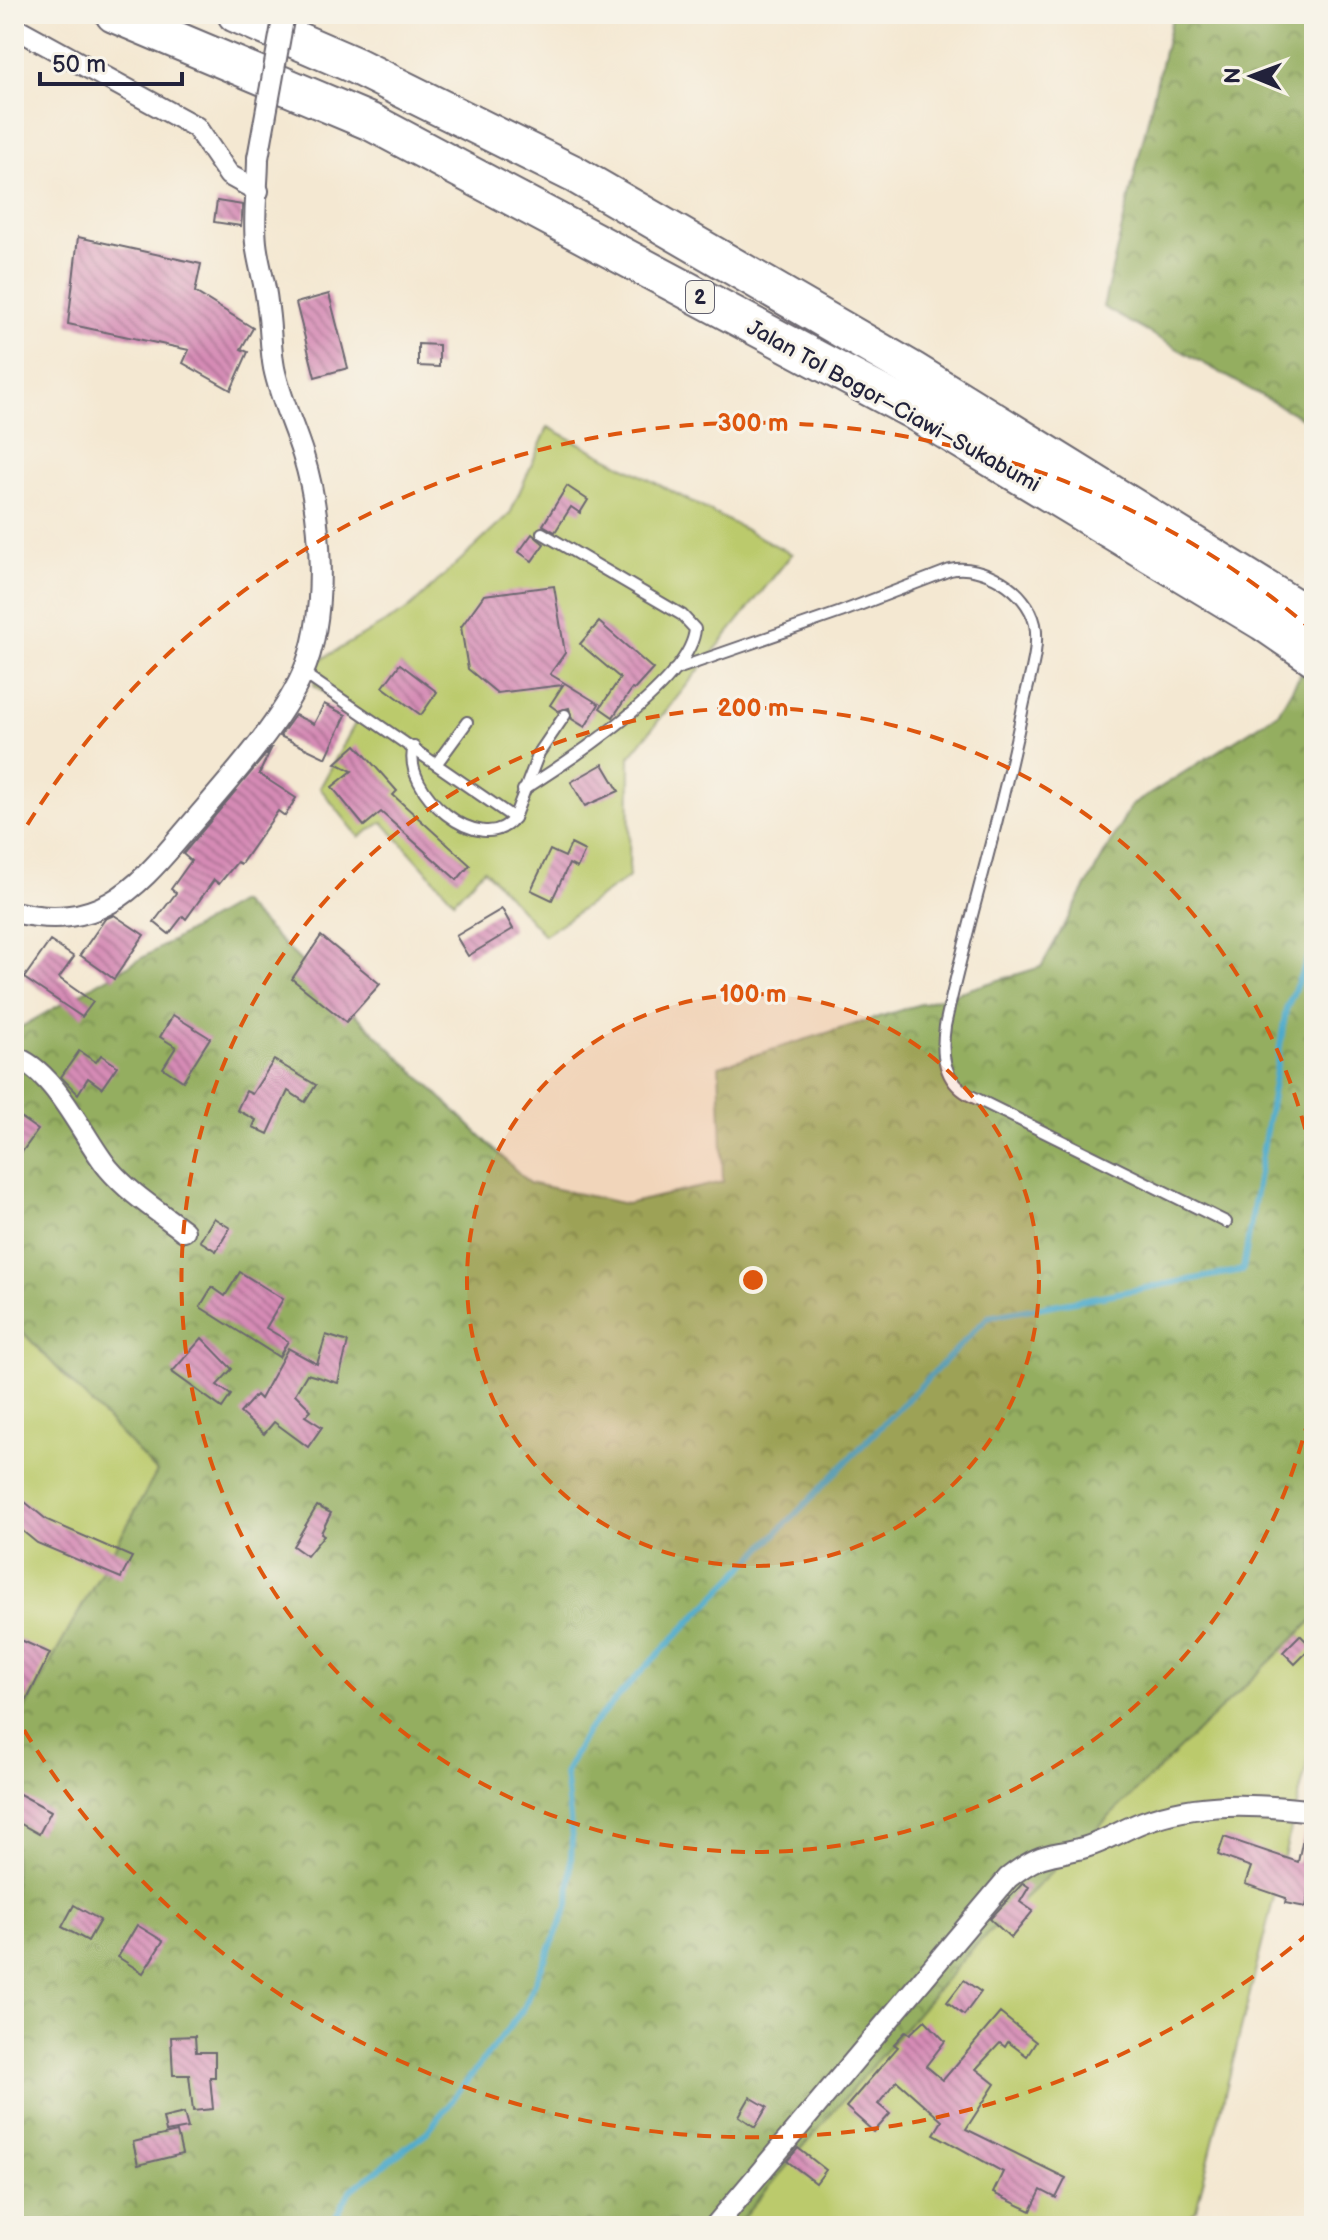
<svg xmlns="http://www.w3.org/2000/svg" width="1328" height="2240" font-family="'Balsamiq Sans',sans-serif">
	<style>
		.grass { fill: #bbca6c; stroke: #6e7654; stroke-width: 2 }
		.forest { fill: url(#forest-crowns); stroke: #5b684e; stroke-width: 2 }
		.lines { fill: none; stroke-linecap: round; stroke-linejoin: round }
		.stream { stroke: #4daacb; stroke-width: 6 }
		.building { fill: url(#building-back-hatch) }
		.lane-casing { stroke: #6c6770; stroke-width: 14 }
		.street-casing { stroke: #6c6770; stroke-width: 24 }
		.highway-casing { stroke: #6c6770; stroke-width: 40 }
		.lane { stroke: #fff; stroke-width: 10 }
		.street { stroke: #fff; stroke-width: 20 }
		.highway { stroke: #fff; stroke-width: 36 }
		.street-bridge-casing { stroke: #6c6770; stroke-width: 24; stroke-linecap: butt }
		.street-bridge { stroke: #fff; stroke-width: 20 }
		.ring { fill: none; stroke: #de560e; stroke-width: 4; stroke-dasharray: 14 10 }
		.labels { text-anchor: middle; stroke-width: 6; stroke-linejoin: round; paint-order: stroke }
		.shield { fill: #f7f3e8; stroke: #62616f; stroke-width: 2 }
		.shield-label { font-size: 20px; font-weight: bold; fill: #22223b }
		.street-label { font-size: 22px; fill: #22223b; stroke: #f7f3e8 }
		.centre { fill: #de560e; stroke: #f7f3e8; stroke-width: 4 }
		.ring-label { font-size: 24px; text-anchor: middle; font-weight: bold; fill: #de560e; stroke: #f7f3e8; stroke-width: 6; stroke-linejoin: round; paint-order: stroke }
	</style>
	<defs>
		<pattern id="forest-crowns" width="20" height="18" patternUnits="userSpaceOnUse" patternTransform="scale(2)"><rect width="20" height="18" fill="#94ae60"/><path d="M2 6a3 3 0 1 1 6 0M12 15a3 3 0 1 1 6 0" fill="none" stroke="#788d50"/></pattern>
		<pattern id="building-back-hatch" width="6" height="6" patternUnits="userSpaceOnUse" patternTransform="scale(2)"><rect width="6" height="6" fill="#d58bb5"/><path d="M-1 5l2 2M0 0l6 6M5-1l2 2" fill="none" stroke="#ac7194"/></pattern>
	</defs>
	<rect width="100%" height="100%" fill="#f7f3e8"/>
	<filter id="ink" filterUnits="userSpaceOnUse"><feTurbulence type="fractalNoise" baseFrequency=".0125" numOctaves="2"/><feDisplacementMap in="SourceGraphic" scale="16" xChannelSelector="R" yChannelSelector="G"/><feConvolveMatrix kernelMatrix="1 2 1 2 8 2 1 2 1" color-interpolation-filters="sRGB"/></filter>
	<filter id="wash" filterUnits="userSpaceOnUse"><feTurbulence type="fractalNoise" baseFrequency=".006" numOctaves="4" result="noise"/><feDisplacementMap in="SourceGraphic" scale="32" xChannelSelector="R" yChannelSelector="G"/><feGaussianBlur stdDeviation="1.8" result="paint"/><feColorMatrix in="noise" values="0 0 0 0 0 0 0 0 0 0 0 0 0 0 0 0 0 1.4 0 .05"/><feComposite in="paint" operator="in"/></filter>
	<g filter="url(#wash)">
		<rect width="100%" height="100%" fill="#f4e8d2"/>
		<g class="grass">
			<path d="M548,427l244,127 -162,202 -1,121 -85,58 -60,-66 -30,32 -71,-79 -24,15 -39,-49 38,-70 -44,-33 6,-25 87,-50 103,-96z"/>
			<path d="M14,1222l316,169 -316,485z"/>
			<path d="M1314,1605v131l-118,474 -15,16h-563z"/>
		</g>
		<g class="forest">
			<path d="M1173,14h141v411l-211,-118z"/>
			<path d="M1314,651v968l-343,331 -235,276h-722v-498l143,-256 -143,-149v-292l226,-129 289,281 97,21 97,-22 -4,-116 322,-99 90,-161 147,-93z"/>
		</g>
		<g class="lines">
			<path class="stream" d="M331,2226l19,-35 77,-59 97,-124 45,-104 3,-66 -7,-66 22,-41 53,-58 348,-356 255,-47 43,-260 28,-66"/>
		</g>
		<g id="blocks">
			<g class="building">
				<path d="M217,201l26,4 -2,21 -27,-4z"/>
				<path d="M78,237l123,27 -6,28 58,36 -12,21 7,3 -17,38 -48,-27 6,-13 -121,-26z"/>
				<path d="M329,294l19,74 -33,9 -19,-74z"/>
				<path d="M418,344l21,1v22l-21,-1z"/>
				<path d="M567,486l21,14 -8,13 -9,-6 -16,25 -12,-7z"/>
				<path d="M532,534l12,10 -12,17 -13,-9z"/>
				<path d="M554,586l11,67 -15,21 49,30 -14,23 -13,-8 -3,-11 -11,3 -8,-6 13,-20 -66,8 -29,-24 -7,-42 23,-32z"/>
				<path d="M599,622l54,47 -19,21 -2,-1 -19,28 -13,-9 20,-30 -40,-34z"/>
				<path d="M400,664l37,28 -16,23 -38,-28z"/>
				<path d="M324,704l22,11 -20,43 -46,-22 15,-21 19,9z"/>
				<path d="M356,745l41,46 -4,4 77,70 -13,15 -76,-68 -17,14 -32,-39 20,-16 -16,-8z"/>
				<path d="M272,747l-13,27 37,24 -11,18 -7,-5 -37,53 -4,-2 -18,22 -5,-4 -28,39 -3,-3 -14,18 -15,-12 22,-29 -5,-4 20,-28 -8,-7z"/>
				<path d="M603,764l16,27 -34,15 -14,-24z"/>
				<path d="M571,844l14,7 -8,17 -8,-4 -17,36 -21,-10 19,-40 15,7z"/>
				<path d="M502,909l11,20 -45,27 -12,-20z"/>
				<path d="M114,915l30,20 -30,44 -34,-24 25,-36z"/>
				<path d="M321,936l59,48 -34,38 -54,-43z"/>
				<path d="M50,941l24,16 -15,21 34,24 -11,15 -58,-39z"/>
				<path d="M173,1015l37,23 -27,43 -20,-13 13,-21 -16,-10z"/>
				<path d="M79,1051l17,11 5,-7 16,11 -15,22 -14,-10 -10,16 -17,-17z"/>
				<path d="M274,1060l42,25 -11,17 -17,-11 -20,43 -15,-7 3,-7 -19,-10 9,-19 6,3z"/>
				<path d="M14,1113l24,17 -24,33z"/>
				<path d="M214,1218l16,10 -14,23 -16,-10z"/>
				<path d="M240,1272l43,27 -17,29 22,13 -9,16 -79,-50 12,-20 13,9z"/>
				<path d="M326,1335l22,7 -10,41 -31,-9 -12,20 16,16 -6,6 17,11 -14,20 -34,-25 -10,12 -24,-21 16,-18 4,4 28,-51 29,16z"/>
				<path d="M202,1338l30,31 -15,16 14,10 -9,13 -50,-36z"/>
				<path d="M14,1493l33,27 85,37 -11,21 -84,-35 -23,-19z"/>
				<path d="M317,1506l14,7 -10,20 3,2 -17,21 -14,-10z"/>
				<path d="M1300,1635l12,12 -17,17 -12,-12z"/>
				<path d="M14,1637l36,16 -23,47 -13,-6z"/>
				<path d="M14,1791l37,20 -12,23 -25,-14z"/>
				<path d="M1306,1823l8,1v65l-4,-1 -4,19 -21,-4 1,-5 -41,-14 6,-17 -33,-12 6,-18 74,25z"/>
				<path d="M1023,1883l6,4 -9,15 13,9 -22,27 -21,-19z"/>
				<path d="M74,1905l26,15 -12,21 -26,-14z"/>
				<path d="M137,1925l26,16 -20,32 -25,-16z"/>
				<path d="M964,1980l17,12 -17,23 -17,-13z"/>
				<path d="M1000,2013l36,29 -9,14 -19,-14 -3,5 -5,-4 -24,26 19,15 -29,45 100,49 -10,20 -15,-8 -10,21 -38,-18 10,-21 -69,-38 8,-13 -45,-40 -19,23 12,10 -16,18 -28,-25 52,-60 -4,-3 12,-13 4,3 15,-14 20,21 -19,25 17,14z"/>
				<path d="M195,2036l1,16h19v25h-5l3,32 -20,2 -4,-36h-16l-2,-38z"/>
				<path d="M750,2097l17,10 -12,20 -16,-11z"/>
				<path d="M184,2113l4,15 -22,4 -3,-14z"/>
				<path d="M177,2132l5,22 -44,11 -5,-23z"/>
				<path d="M798,2148l28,22 -10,13 -29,-22z"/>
			</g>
		</g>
	</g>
	<g filter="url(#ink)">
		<use href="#blocks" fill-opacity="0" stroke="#6c6770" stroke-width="2"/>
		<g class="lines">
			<g class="lane-casing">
				<g id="lane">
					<path d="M674,670l167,-58 109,-42c32,-7 77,19 85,54 5,25 -7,58 -12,83 -21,108 -55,212 -78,319 -4,28 -2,54 24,69l257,127"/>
					<path d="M303,673l211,145 25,-65 26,-38"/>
					<path d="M414,747c-14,43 67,113 100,71"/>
					<path d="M437,763l30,-41"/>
					<path d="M523,790c43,-27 168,-108 172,-161l-13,-14 -140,-82"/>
				</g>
			</g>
			<g class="street-casing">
				<g id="street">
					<path d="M14,27l182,100 33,48 29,16"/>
					<path d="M14,912c82,19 118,-18 168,-77 38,-45 97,-108 120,-160 27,-60 20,-159 1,-220 -9,-29 -23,-57 -29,-87 -4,-21 -3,-44 -7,-66 -2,-20 -9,-39 -11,-59 -3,-27 2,-58 2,-85"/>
					<path d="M14,1057c41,13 68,79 94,111 21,25 50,43 76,63"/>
					<path d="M715,2226l293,-348c36,-28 39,-20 78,-31 20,-6 38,-18 57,-25 56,-21 112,-18 171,-11"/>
				</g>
			</g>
			<g class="highway-casing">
				<g id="highway">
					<path d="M114,14l259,109 203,108 334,178 353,213 51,35"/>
					<path d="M236,14l118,51 220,109 338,196 402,249"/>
				</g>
			</g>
			<use href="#lane" class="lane"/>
			<use href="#street" class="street"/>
			<use href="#highway" class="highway"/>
			<g class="street-bridge-casing">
				<path id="street-bridge" d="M258,158l26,-144"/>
			</g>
			<use href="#street-bridge" class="street-bridge"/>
		</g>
	</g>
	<circle cx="753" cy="1280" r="286" fill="#de560e" fill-opacity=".12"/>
	<g class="ring">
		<circle cx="753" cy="1280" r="286"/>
		<path d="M1314 1394A572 572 0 1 1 1314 1166"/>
		<path d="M1310 1932A857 857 0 0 1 15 1715M15 845A857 857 0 0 1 1310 628"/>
	</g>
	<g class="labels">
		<rect class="shield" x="686" y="281" width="28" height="32" rx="6"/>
		<g class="shield-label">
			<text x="700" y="304">2</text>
		</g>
		<g class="street-label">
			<text transform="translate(894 405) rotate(29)" y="8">Jalan Tol Bogor–Ciawi–Sukabumi</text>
		</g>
	</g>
	<circle cx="753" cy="1280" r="12" class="centre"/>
	<g class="ring-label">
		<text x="753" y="431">300 m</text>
		<text x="753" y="716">200 m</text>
		<text x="753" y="1002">100 m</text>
	</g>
	<rect width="1328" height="2240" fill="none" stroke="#f7f3e8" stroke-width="48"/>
	<g transform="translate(1252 76) rotate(271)" stroke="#f7f3e8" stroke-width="6" paint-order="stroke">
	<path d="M0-6L14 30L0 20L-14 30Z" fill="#22223b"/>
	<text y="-12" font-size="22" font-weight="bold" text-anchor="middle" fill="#22223b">N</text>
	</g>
	<path d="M40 72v12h142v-12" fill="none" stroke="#22223b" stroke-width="4"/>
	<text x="52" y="72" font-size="24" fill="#22223b" stroke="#f7f3e8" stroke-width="6" paint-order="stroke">50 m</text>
</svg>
